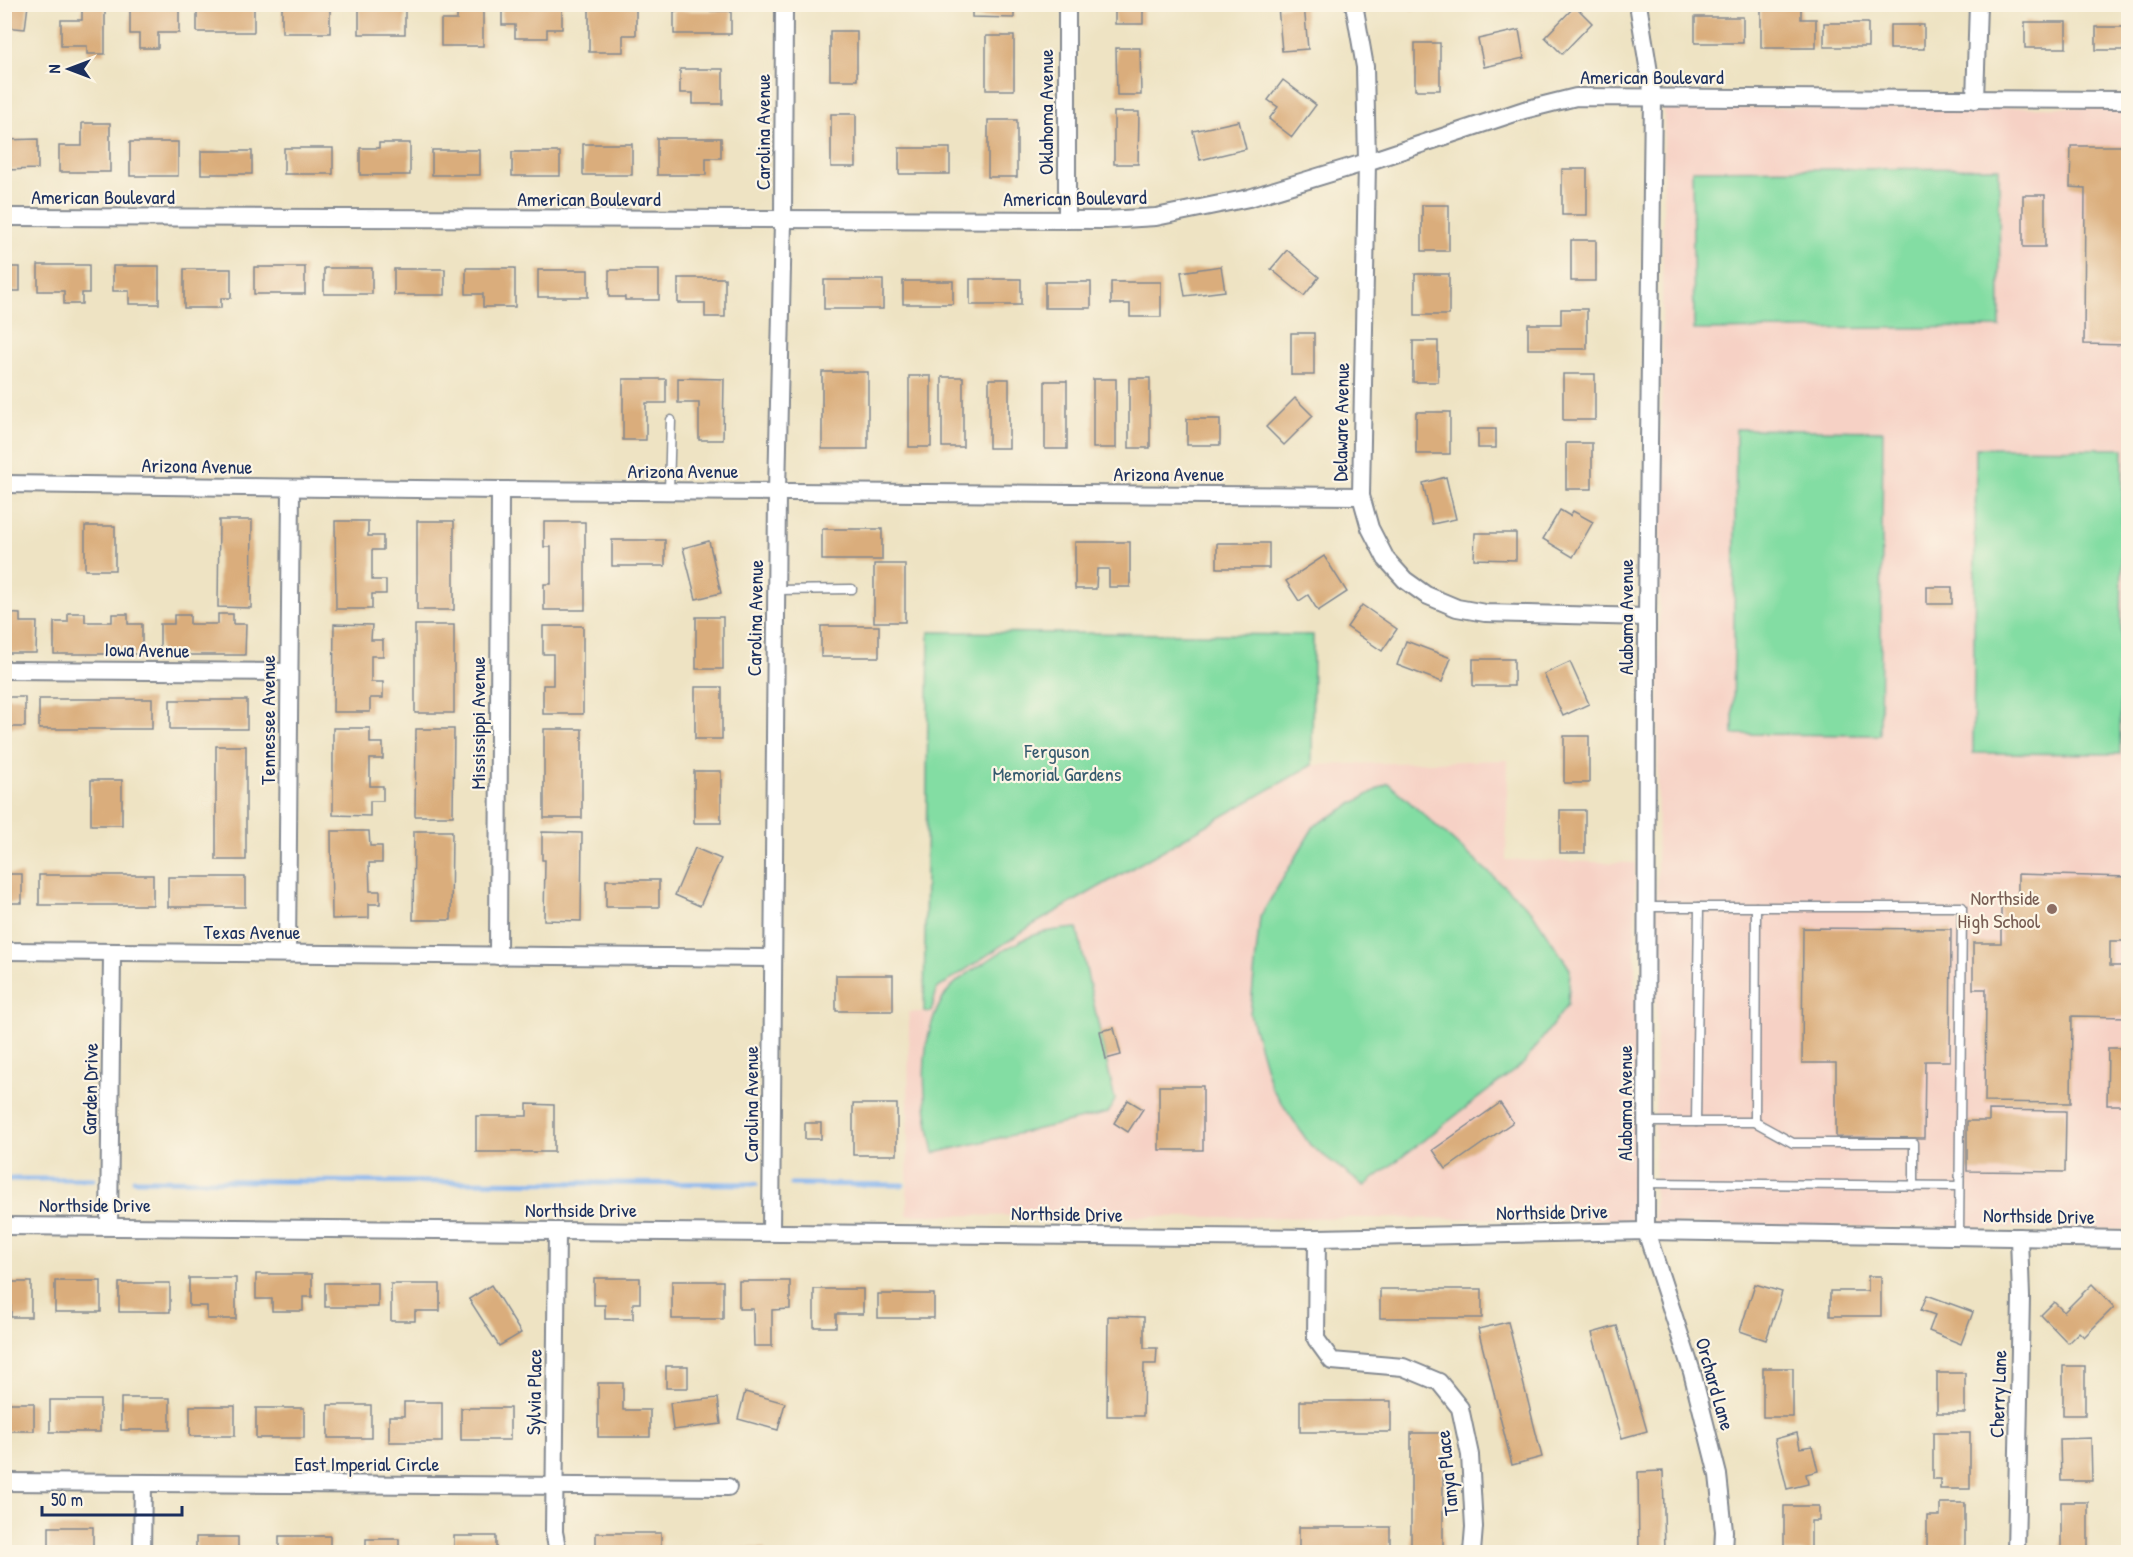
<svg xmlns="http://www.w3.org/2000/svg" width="2133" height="1557" font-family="'Patrick Hand',sans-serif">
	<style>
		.built { fill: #f6d1c5 }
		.green { fill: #83dda3; stroke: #4f8680; stroke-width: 1.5 }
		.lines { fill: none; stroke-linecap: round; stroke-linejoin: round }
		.stream { stroke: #83b3ee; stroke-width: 5 }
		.building { fill: #daad7b }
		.service-casing { stroke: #848990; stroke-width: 11 }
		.minor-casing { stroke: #848990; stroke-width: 20 }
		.service { stroke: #fff; stroke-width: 8 }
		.minor { stroke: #fff; stroke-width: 16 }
		.education-dot { fill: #8d6e63; stroke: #fcf5e5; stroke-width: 2 }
		.labels { text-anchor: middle; stroke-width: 4.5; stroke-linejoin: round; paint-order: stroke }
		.street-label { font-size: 20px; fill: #1b2f5e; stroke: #fcf5e5 }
		.park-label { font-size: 20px; fill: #355a6f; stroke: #fcf5e5 }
		.education-label { font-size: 20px; fill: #785e54; stroke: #fcf5e5; text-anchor: end }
	</style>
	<rect width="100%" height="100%" fill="#fcf5e5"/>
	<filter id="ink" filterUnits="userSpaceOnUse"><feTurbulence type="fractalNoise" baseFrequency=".0167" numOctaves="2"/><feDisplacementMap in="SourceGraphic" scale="12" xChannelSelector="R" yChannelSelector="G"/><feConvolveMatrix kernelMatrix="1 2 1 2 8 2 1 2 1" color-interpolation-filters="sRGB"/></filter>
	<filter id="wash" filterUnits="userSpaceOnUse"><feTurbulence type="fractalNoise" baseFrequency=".008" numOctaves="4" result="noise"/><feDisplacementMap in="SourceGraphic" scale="24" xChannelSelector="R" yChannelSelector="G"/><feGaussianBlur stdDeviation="1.35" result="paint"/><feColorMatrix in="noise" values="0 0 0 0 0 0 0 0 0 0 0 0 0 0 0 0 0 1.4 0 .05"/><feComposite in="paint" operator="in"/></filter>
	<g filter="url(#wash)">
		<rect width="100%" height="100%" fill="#eee3c3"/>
		<g class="built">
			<path d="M2128,107v1123l-474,-6 10,-1116z"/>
			<path d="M1508,760l-2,100 129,3 1,357 -729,-5 2,-203h21l7,-23 94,-63 281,-161z"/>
		</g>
		<g class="green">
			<path d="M1999,168l1,159 -306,3 -2,-160z"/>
			<path d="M1736,429l147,2 -3,304 -147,-1z"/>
			<path d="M1976,448l147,1 -3,305 -147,-1z"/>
			<path d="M929,632l384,3 -1,130 -281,161 -94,63 -6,23h-7z"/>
			<path d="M1388,783l143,127 39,59 -2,35 -44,59 -160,123 -54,-41 -39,-58 -21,-73 10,-97 54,-91z"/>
			<path d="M1077,928l38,172 -7,13 -174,40c-11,-52 -19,-114 13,-161 10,-13 26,-22 40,-31 16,-11 34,-22 53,-28 11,-3 25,-4 37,-5z"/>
		</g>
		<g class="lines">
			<g class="stream">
				<path d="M4,1179h89"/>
				<path d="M134,1180l622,4"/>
				<path d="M791,1184l112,1"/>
			</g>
		</g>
		<g id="blocks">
			<g class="building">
				<path d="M4,4l24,1 -3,24 -21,-2z"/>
				<path d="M502,4h60v25h-15v9h-32v-13h-13z"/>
				<path d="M972,4h42v14l-42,-1z"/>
				<rect x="1115" y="4" width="28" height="20"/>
				<path d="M1410,4h22v2l-21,4z"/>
				<path d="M130,5h49v28h-21v15h-19v-14h-9z"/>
				<path d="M1304,5l4,44 -26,2 -4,-44z"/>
				<path d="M1761,5h40v14h15v29h-55z"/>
				<path d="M82,6h23v48h-18v-8h-26v-26h21z"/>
				<rect x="197" y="6" width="57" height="26"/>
				<path d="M457,6h26v40h-42v-26h16z"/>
				<path d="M589,6h47v29h-13v17h-34z"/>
				<path d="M1575,6l17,17 -30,31 -17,-17z"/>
				<rect x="282" y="7" width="48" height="26"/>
				<rect x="359" y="7" width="46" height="27"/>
				<rect x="674" y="11" width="57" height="23"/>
				<rect x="1695" y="17" width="48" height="26"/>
				<rect x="2025" y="22" width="41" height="26"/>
				<rect x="1824" y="23" width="44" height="24"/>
				<rect x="1890" y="25" width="34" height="24"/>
				<rect x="2096" y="27" width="32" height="23"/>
				<path d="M1519,30l5,28 -40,9 -6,-28z"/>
				<rect x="830" y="31" width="27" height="49"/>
				<rect x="986" y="36" width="28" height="54"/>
				<rect x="1415" y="43" width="25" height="47"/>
				<path d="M1116,48h24l1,47h-24z"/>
				<path d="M680,69h43v35h-30v-11h-13z"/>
				<path d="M1283,80l33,25 -24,32 -23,-18 9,-12 -10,-7z"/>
				<path d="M1114,112h25l-1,52h-24z"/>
				<rect x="831" y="114" width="25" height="53"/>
				<rect x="988" y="120" width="29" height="57"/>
				<path d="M1239,121l7,28 -46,11 -7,-29z"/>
				<path d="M82,123h28v49h-51v-26h23z"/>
				<path d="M657,138h64v20h-15v17h-49z"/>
				<path d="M38,139v30l-34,1v-30z"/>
				<rect x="130" y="142" width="48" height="34"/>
				<path d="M379,143h31v32h-50v-27h19z"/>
				<rect x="583" y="144" width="49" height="31"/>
				<path d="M2071,146h57v199l-44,-1 1,-156 -15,-1z"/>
				<rect x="284" y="148" width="49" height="26"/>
				<rect x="899" y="148" width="51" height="26"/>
				<rect x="432" y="150" width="48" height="25"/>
				<rect x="201" y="151" width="51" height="23"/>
				<rect x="512" y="152" width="48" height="24"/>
				<rect x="1562" y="169" width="25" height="46"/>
				<rect x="2023" y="195" width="22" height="52"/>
				<rect x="1422" y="205" width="27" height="46"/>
				<rect x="1571" y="240" width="25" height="41"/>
				<path d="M1287,250l32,27 -15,19 -33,-27z"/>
				<path d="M38,265h51v28h-7v11h-18v-13h-26z"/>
				<path d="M113,266h46v38h-30v-13h-16z"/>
				<path d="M1221,266l4,25 -40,5 -4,-24z"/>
				<rect x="4" y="267" width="16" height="24"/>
				<rect x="254" y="267" width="51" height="27"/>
				<rect x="324" y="268" width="48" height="26"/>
				<path d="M466,268h49v39h-32v-13h-17z"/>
				<path d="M184,269h47v29h-10v10h-37z"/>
				<rect x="394" y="269" width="51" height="26"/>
				<rect x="538" y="270" width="50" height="27"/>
				<path d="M609,270h50v30h-34v-3h-16z"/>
				<rect x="1415" y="274" width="34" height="41"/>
				<path d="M678,278h47v39h-20v-14h-27z"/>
				<rect x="970" y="279" width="51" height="26"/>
				<rect x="824" y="280" width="59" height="29"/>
				<rect x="903" y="281" width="50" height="23"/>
				<rect x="1045" y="282" width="46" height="26"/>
				<path d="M1111,282h50v35h-31v-13h-19z"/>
				<path d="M1561,309h26v40h-59v-25h33z"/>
				<rect x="1291" y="333" width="23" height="42"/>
				<rect x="1413" y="341" width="25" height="41"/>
				<rect x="822" y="372" width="46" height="77"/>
				<rect x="1563" y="374" width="32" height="46"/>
				<rect x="909" y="376" width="22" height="71"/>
				<rect x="942" y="377" width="21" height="70"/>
				<path d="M678,378l46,1 -1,61h-24v-37h-21z"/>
				<rect x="1129" y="378" width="21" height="70"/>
				<path d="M623,379h43v24h-20v37h-23z"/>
				<rect x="989" y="379" width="20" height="69"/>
				<rect x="1093" y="379" width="23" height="69"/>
				<rect x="1045" y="381" width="22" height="68"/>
				<path d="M1295,398l18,18 -29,29 -18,-18z"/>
				<rect x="1416" y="412" width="34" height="42"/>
				<rect x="1187" y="419" width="33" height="26"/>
				<rect x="1478" y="429" width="18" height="19"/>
				<rect x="1566" y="443" width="26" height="46"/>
				<path d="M1446,477l10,42 -24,5 -9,-41z"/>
				<path d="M1560,510l10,6 3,-5 20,11 -20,35 -30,-18z"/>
				<path d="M219,520h33l-1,88 -33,-1z"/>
				<path d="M335,521h33v15h15v14h-11v30h14v14h-14v15h-36z"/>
				<rect x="417" y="521" width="37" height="89"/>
				<path d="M544,522h41v88h-41v-26h7v-37h-7z"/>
				<rect x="85" y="526" width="30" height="44"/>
				<rect x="822" y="529" width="60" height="31"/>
				<path d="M1475,533h41v27l-42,-1z"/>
				<rect x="612" y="540" width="53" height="26"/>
				<path d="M709,541l12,52 -25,6 -13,-51z"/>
				<path d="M1075,542h55v45h-21v-18h-12l-1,20h-21z"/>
				<rect x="1217" y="543" width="52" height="25"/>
				<path d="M1324,556l23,36 -29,19 -10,-16 -9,6 -13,-20z"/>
				<rect x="874" y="564" width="31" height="58"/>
				<rect x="1927" y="587" width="25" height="17"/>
				<path d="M1362,605l35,24 -15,22 -35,-24z"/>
				<path d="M4,613l16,1v8h17l-1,31h-32z"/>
				<path d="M68,613h17v9h27v-8h16v10h14v30h-88v-32h14z"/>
				<path d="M218,614h15v10h13l-1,31h-85v-31h14v-9h16v9h28z"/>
				<rect x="696" y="617" width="27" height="52"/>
				<path d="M334,624l38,1 -1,15h12v16h-12v26h12v16h-13v14h-37z"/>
				<rect x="415" y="625" width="39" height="88"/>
				<path d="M543,626h40v88h-40v-29h10v-31h-10z"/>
				<rect x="821" y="626" width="58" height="31"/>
				<path d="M1406,641l45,17 -9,24 -45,-17z"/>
				<rect x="1473" y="659" width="41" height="27"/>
				<path d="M1570,662l19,42 -26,12 -19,-42z"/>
				<rect x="695" y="687" width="27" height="52"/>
				<rect x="4" y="697" width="21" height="30"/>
				<rect x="39" y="699" width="113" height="30"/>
				<rect x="170" y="700" width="77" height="29"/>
				<path d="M333,728h37v15h13v16h-13v27h13v15h-13v15l-37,-1z"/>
				<path d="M416,729h38l-1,87h-38z"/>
				<rect x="544" y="729" width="38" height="89"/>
				<rect x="1564" y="736" width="25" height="47"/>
				<rect x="216" y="746" width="30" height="114"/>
				<rect x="694" y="771" width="27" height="52"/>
				<rect x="91" y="780" width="31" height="45"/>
				<rect x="1560" y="810" width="25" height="43"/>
				<path d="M331,831h38l1,15h12v17h-13l1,28h10v13h-11v14l-37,1z"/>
				<path d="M414,831h38l-1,89h-38z"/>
				<path d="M542,832l40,1 -1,88 -37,-1 1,-60h-3z"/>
				<path d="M695,848l26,11 -21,47 -25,-11z"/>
				<rect x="4" y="874" width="18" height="29"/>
				<path d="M2018,874l110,3v64h-18v25h18v51l-56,-1 -1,87 -86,-1 1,-113h-13v-46h28v-41h17z"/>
				<rect x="39" y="875" width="114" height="30"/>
				<rect x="168" y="877" width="77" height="30"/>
				<rect x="606" y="880" width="53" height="27"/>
				<path d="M1803,928l148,1 -1,132h-25l-1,77 -88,-1v-74h-34z"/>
				<rect x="836" y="975" width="57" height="36"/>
				<path d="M1114,1028l7,27 -15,4 -6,-28z"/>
				<path d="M2108,1048h20v57h-21z"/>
				<rect x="1159" y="1086" width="44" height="64"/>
				<path d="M1128,1100l15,9 -15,23 -14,-9z"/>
				<path d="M1500,1103l13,19 -67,47 -13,-19z"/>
				<path d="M527,1104l27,1v47h-78v-36h51z"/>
				<rect x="853" y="1104" width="44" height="51"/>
				<path d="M1989,1110l77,1 -1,61 -98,-1v-50h22z"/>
				<rect x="805" y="1123" width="16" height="16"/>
				<path d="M256,1274h56v23h-9v14h-31v-12h-16z"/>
				<path d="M1868,1276h13v40h-51v-25h38z"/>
				<path d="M189,1278h47v41h-29v-13h-18z"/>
				<path d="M594,1278h46v25h-7v16h-28v-14h-11z"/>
				<rect x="55" y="1281" width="46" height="31"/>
				<rect x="672" y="1281" width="51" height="38"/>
				<path d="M739,1281h51v28l-18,1v36h-18l-1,-37h-14z"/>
				<path d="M4,1282h27v35h-20v-11h-7z"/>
				<rect x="119" y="1283" width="51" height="29"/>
				<rect x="325" y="1283" width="53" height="24"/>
				<path d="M391,1284h49v27h-25v10h-24z"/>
				<path d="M1755,1284l27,8 -16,48 -26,-9z"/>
				<path d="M2092,1284l22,23 -30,30 -5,-5 -11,11 -27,-28 13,-13 10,10z"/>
				<path d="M491,1285l30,48 -22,13 -30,-47z"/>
				<path d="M814,1289h49v25h-27v13h-22z"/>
				<rect x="1380" y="1289" width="102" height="29"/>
				<rect x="878" y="1294" width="56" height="24"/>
				<path d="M1927,1295l46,17 -12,32 -32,-13 6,-16 -14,-5z"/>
				<path d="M1108,1316l36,1v31h13l-1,16h-12l-1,52h-36z"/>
				<path d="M1508,1322l34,135 -30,8 -34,-136z"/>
				<path d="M1617,1326l30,105 -25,7 -30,-105z"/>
				<rect x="666" y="1366" width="22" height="22"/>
				<rect x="2063" y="1366" width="22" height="49"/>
				<rect x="1763" y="1368" width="30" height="49"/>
				<rect x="1937" y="1373" width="28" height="40"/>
				<path d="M598,1383h25v27h27v27h-52z"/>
				<path d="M745,1392l40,11 -7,27 -40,-11z"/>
				<rect x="121" y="1398" width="49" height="32"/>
				<path d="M718,1398l3,26 -48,6 -3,-27z"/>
				<rect x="50" y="1400" width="50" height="32"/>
				<rect x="1300" y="1401" width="91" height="31"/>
				<path d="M404,1402h38v40h-53v-26h15z"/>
				<rect x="4" y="1403" width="30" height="28"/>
				<rect x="328" y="1405" width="43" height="33"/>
				<rect x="190" y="1406" width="45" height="30"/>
				<rect x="256" y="1408" width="48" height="30"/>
				<rect x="461" y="1408" width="49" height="32"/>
				<rect x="1411" y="1433" width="32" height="119"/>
				<path d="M1797,1433l3,15 12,-2 6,25 -12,3 2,10 -21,5 -12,-50z"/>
				<path d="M1933,1433h37v56h-30v-10h-7z"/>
				<path d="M2091,1438l1,43h-31l-1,-42z"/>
				<path d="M1663,1471l2,81h-26l-1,-80z"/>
				<rect x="2061" y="1502" width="27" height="50"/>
				<path d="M1940,1503h25v44h-38v-31h13z"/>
				<path d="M1784,1506h35v15h-8v31h-27z"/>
				<rect x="49" y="1527" width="44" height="25"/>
				<rect x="1299" y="1527" width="91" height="25"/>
				<rect x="596" y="1533" width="65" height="19"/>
				<rect x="279" y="1536" width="51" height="16"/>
				<rect x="454" y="1536" width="42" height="16"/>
				<rect x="196" y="1537" width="42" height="15"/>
				<rect x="366" y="1539" width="33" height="13"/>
				<path d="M693,1547l72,1v4h-72z"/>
			</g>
		</g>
	</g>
	<g filter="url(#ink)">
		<use href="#blocks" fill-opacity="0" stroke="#848990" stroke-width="1.5"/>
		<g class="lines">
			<g class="service-casing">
				<g id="service">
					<path d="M669,491l2,-71"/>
					<path d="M776,590l76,-1"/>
					<path d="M1646,907h316l-3,329"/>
					<path d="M1646,1122h109l38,21h121v43"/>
					<path d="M1696,1122l3,-215"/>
					<path d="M1755,1122l1,-215"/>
					<path d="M1646,1183l313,3"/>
				</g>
			</g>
			<g class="minor-casing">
				<g id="minor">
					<path d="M1067,4v216"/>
					<path d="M1354,4l11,63 2,95 -6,334 9,32 16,31 19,21 21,15 31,13 28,5 162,4"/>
					<path d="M1638,4l15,93 -6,520 -1,614 46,141 26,103 6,56 -1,21"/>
					<path d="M1975,100l3,-96"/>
					<path d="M4,217l1102,3 50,-3 93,-19 118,-36 157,-52 52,-13 552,3"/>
					<path d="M4,484l496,6 861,6"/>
					<path d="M4,670l285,2"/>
					<path d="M4,951l768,7"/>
					<path d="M287,953l4,-465"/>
					<path d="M498,956l2,-466"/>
					<path d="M4,1226l1313,12 329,-7 482,8"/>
					<path d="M109,1226l3,-273"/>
					<path d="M557,1231l-3,301 4,20"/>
					<path d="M771,1232l6,-740 6,-271 1,-217"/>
					<path d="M1317,1238l-1,101 16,22 71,6 36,15 21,26 10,47 4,72 -2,25"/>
					<path d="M4,1482l724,5"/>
					<path d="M142,1552l1,-69"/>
					<path d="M2016,1552l5,-255 -2,-60"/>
				</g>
			</g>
			<use href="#service" class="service"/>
			<use href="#minor" class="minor"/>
		</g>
	</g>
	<circle class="education-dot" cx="2052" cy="909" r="6"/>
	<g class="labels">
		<g class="street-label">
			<text x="1652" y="84">American Boulevard</text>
			<text transform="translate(1046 112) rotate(-90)" y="7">Oklahoma Avenue</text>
			<text transform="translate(763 132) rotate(-90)" y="7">Carolina Avenue</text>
			<text x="103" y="204">American Boulevard</text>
			<text transform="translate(1075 198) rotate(-1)" y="7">American Boulevard</text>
			<text x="589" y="206">American Boulevard</text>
			<text transform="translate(1341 422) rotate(-89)" y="7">Delaware Avenue</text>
			<text transform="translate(197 466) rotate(1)" y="7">Arizona Avenue</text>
			<text x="683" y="478">Arizona Avenue</text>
			<text x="1169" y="481">Arizona Avenue</text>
			<text transform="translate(1626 617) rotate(-90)" y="7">Alabama Avenue</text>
			<text transform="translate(755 618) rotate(-89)" y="7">Carolina Avenue</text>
			<text transform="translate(147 650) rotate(1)" y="7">Iowa Avenue</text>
			<text transform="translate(268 720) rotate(-90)" y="7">Tennessee Avenue</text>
			<text transform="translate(478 723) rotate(-90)" y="7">Mississippi Avenue</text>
			<text x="252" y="939">Texas Avenue</text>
			<text transform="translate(90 1089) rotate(-89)" y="7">Garden Drive</text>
			<text transform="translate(1625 1103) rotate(-90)" y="7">Alabama Avenue</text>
			<text transform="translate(751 1104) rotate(-90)" y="7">Carolina Avenue</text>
			<text x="95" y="1212">Northside Drive</text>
			<text x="581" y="1217">Northside Drive</text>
			<text transform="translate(1552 1212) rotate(-1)" y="7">Northside Drive</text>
			<text transform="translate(1067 1214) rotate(1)" y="7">Northside Drive</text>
			<text transform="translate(2039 1216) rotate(1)" y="7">Northside Drive</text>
			<text transform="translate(1715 1384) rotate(74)" y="7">Orchard Lane</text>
			<text transform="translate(534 1392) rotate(-89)" y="7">Sylvia Place</text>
			<text transform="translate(1998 1394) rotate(-88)" y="7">Cherry Lane</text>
			<text x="367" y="1471">East Imperial Circle</text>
			<text transform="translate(1447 1473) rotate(-96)" y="7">Tanya Place</text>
		</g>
		<g class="park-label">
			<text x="1057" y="758">Ferguson<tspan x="1057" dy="23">Memorial Gardens</tspan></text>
		</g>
		<g class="education-label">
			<text x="2040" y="905">Northside<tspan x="2040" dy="23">High School</tspan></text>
		</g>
	</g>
	<rect width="2133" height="1557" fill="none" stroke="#fcf5e5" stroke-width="24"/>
	<g transform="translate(69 69) rotate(270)" stroke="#fcf5e5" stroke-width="4.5" paint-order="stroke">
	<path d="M0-4.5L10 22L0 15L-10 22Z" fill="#1b2f5e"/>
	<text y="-9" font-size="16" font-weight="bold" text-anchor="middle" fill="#1b2f5e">N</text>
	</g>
	<path d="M42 1506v9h140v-9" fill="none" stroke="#1b2f5e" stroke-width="3"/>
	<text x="51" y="1506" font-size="18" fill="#1b2f5e" stroke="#fcf5e5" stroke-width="4.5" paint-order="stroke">50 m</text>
</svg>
